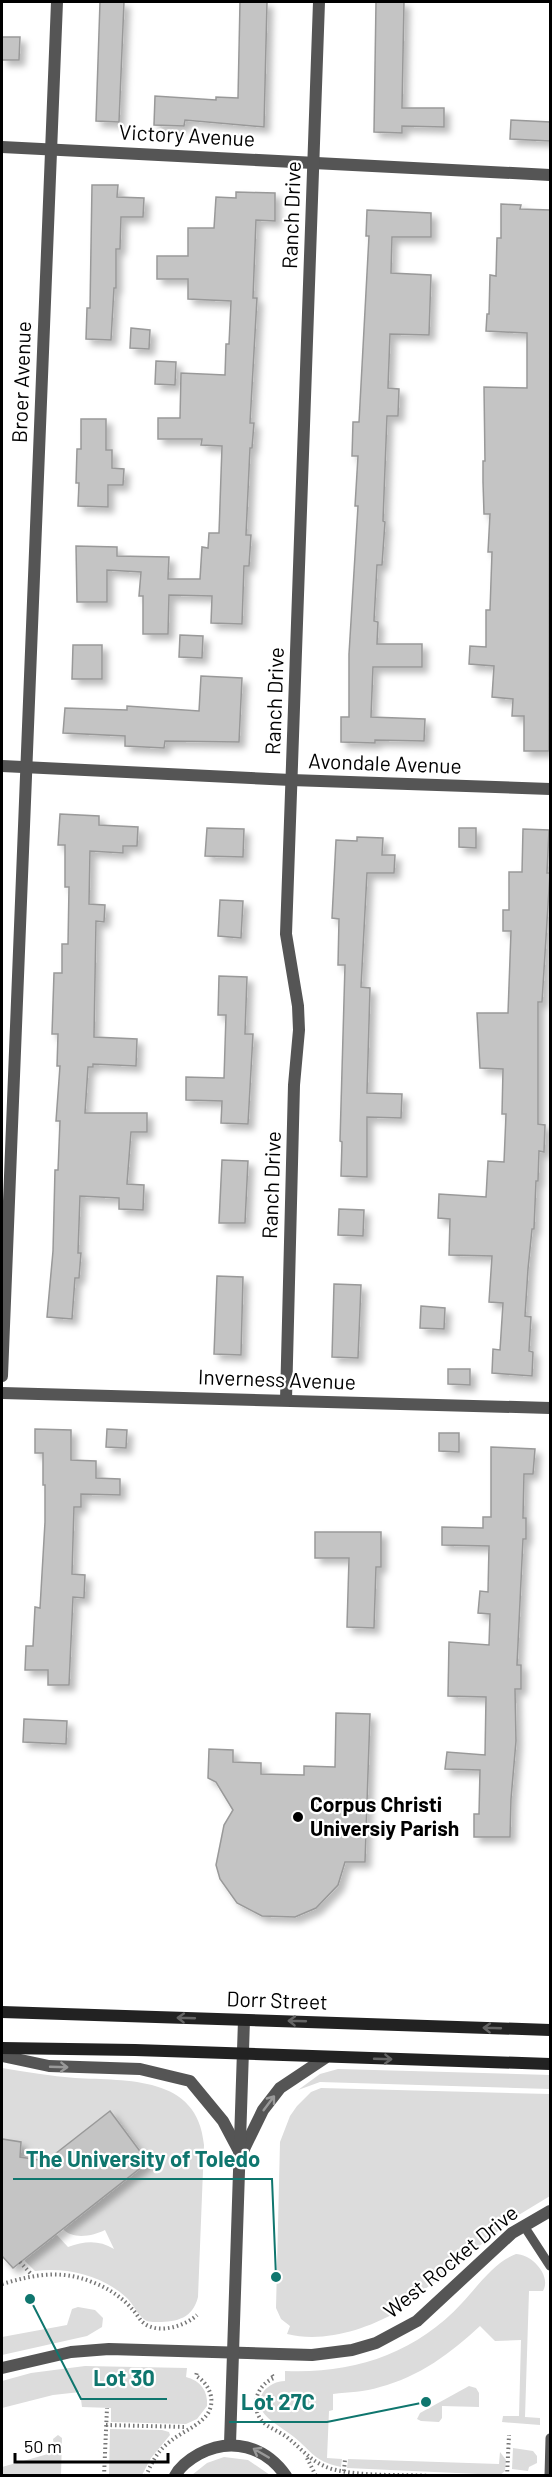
<svg xmlns="http://www.w3.org/2000/svg" width="552" height="2477" font-family="Barlow,sans-serif">
	<style>
		.green { fill: #dcdcdc }
		.building { fill: #c4c4c4; stroke: #999; stroke-width: 1.5; filter: url(#shadow) }
		.lines { fill: none; stroke-linecap: round; stroke-linejoin: round }
		.path { stroke: #777; stroke-width: 4; stroke-dasharray: 1.5 3; stroke-linecap: butt }
		.lane { stroke: #555; stroke-width: 9 }
		.street { stroke: #555; stroke-width: 12 }
		.secondary { stroke: #222; stroke-width: 12 }
		.oneway { stroke: #646464 }
		.oneway2 { stroke: #999 }
		.poi-dot { fill: #000; stroke: #fff; stroke-width: 2 }
		.labels { text-anchor: middle; stroke-width: 4.5; stroke-linejoin: round; paint-order: stroke }
		.street-label { font-size: 21px; fill: #000; stroke: #fff }
		.poi-label { font-size: 21px; font-weight: bold; fill: #000; stroke: #fff; text-anchor: start }
		.leader { fill: none; stroke: #0f766e; stroke-width: 2 }
		.callout-dot { fill: #0f766e; stroke: #fff; stroke-width: 2 }
		.callout-label { font-size: 22px; text-anchor: middle; font-weight: bold; fill: #0f766e; stroke: #fff; stroke-width: 4.5; stroke-linejoin: round; paint-order: stroke }
	</style>
	<defs>
		<filter id="shadow"><feDropShadow dx="5.5" dy="5.5" stdDeviation="3" flood-color="#0004"/></filter>
	</defs>
	<rect width="100%" height="100%" fill="#fff"/>
	<g class="green">
		<path d="M2,2068c24,4 49,8 73,10 52,3 123,-3 129,67l-6,152c-5,21 -21,25 -40,25 -4,0 -10,0 -13,-2 -7,-5 -12,-16 -18,-22 -25,-23 -60,-31 -92,-27l-11,-11 32,-26 12,13c17,-6 31,-7 46,2l-9,-19c-12,6 -32,10 -42,-1l85,-67 -38,-50 -64,49 -26,-4 1,-15 -16,-3 -3,3z"/>
		<path d="M338,2069l212,6v14l-230,-7 -22,8 22,-16z"/>
		<path d="M321,2088l229,6v102l-33,20 -122,97c-31,17 -72,30 -108,21l3,-8 -9,-7 -5,-11 4,-166 10,-26 7,-10 14,-14z"/>
		<path d="M516,2254c15,0 36,21 27,37h-14l-4,126 15,1v7l-38,-3 1,-6h16l2,-76 -26,1 -15,-15c-29,27 -61,51 -100,61 -16,5 -31,5 -47,7v16l-4,1 -2,47 15,1 -1,8c-29,-6 -30,-18 -51,-33 -12,-10 -41,-22 -26,-43 5,-6 13,-10 21,-10v-10c68,3 130,-17 177,-68 16,-17 32,-41 54,-49z"/>
		<path d="M78,2307l17,3 8,8 -1,9 -15,9 -85,19v-18l65,-12 5,-16z"/>
		<path d="M85,2366l102,2 -1,9c15,4 22,14 21,29l-10,13 -11,5 -75,-2v-14l-29,-1 -2,-15 -27,3 -51,13v-27l29,-8z"/>
		<path d="M469,2386l7,2 3,5v14l-37,-1v12l-3,4 -18,-1 -4,-2 3,-6z"/>
		<path d="M110,2429l52,1 7,2 1,3 -19,23 -9,17h-33z"/>
		<path d="M58,2435l4,3 -1,37h-59v-8l53,-15 -2,-13z"/>
		<path d="M513,2448l20,3 4,5v7l-8,4 -1,4 -16,-2z"/>
		<path d="M500,2452l6,8 -1,11 -5,4 -153,-7 1,-9 151,5z"/>
		<path d="M224,2457l24,3 22,15h-78l15,-12z"/>
	</g>
	<g class="building">
		<path d="M100,2h24l-5,120 -23,-1z"/>
		<path d="M240,2h27l-3,125 -79,-7 -1,6 -30,-1 1,-29 61,4v-3l22,1z"/>
		<path d="M376,2h28l-2,106h42v19l-42,-1v7l-28,-1z"/>
		<path d="M2,37h18l-1,23h-17z"/>
		<path d="M511,120l39,2v19l-40,-2z"/>
		<path d="M92,185h26l-1,12 27,1 -1,19h-22l-1,32h-4v39h-2l-3,52 -25,-1 1,-31h3z"/>
		<path d="M236,192l39,1v28l-19,-1 -3,78h4l-7,125h4l-2,25h-2l-4,87h5l-2,31h-5l-2,58 -31,-1 1,-27 -43,-1 -1,39h-25v-38h-4l2,-24 -34,-2v32h-30l-1,-56 41,1v9l52,1 -1,22h32l2,-32 6,1 1,-15h10l3,-87 -21,-1 1,-6h-44v-21h22l1,-45 44,2 1,-31h3l2,-43 -43,-2v-20h-31v-23h31v-28h26l2,-31 20,1z"/>
		<path d="M501,204l20,1 -1,4 30,1 -1,541h-25v-35h-12l1,-17 -21,-2 2,-31 -25,-2 1,-18 16,1v-37h4l2,-58h-4l2,-38h-6l-1,-32v-21h2l-1,-74 43,1v-55l-41,-2 1,-17h2l1,-39 6,1 1,-38h4z"/>
		<path d="M367,210l64,3v24h-39l-1,36 40,2 -2,60 -39,-1 -2,54 11,1 -1,27h-11l-4,105 2,1 -3,43h-5l-3,56 4,1 -1,22h45v23h-49l-2,50 54,2 -1,22 -49,-1v3l-34,-1v-25h8v-63l9,-148h-3l3,-50h-6l1,-34h6l10,-186h-3z"/>
		<path d="M131,328l19,2 -1,19 -19,-1z"/>
		<path d="M156,361l20,1 -1,23 -20,-1z"/>
		<path d="M81,419h25v31h6v18l12,1 -1,16h-15v22l-30,-1 1,-23h-3l1,-34h4z"/>
		<path d="M180,635l23,1 -1,22 -23,-1z"/>
		<path d="M73,645h29v34h-30z"/>
		<path d="M201,676l41,2 -3,64 -74,-1 -1,7 -39,-2v-10l-62,-3 2,-25 62,2v-4l72,5z"/>
		<path d="M60,814l39,2v9l39,2 -1,19h-14v7l-33,-2 -1,53 16,1 -1,17 -8,-1 -2,116 43,2 -1,27 -43,-2v3h-5l-3,46h62v19h-16l-4,52 17,1 -1,25 -24,-1v-11l-39,-2 -2,57h3l-2,25h-4l-3,41 -25,-2 6,-66 2,-81h3l2,-49h-4l4,-55h-3l1,-32h-6l2,-61h8v-29h6l1,-57h-4v-42h-7z"/>
		<path d="M207,828l37,1 -1,28 -38,-1z"/>
		<path d="M459,828h17v20l-17,-1z"/>
		<path d="M523,829l26,1 -2,43h3l-8,129h-4v122l7,1 -1,27 -5,-1 -1,30h-2l-2,48h-2l-4,40 -3,47 6,1 -2,34 4,1 -1,24 -40,-3 1,-24 7,1 3,-47 -14,-1 3,-46 -43,-1 1,-36 -12,-1 1,-24 47,3 2,-36 16,1 2,-48h-4l1,-45 -23,-1 -3,-55h31l3,-82h-8v-21h6v-38h13z"/>
		<path d="M357,837l26,1 -1,17h13l-1,18h-27l-6,114 9,1 -3,105 35,1 -1,24 -34,-1v60l-26,-1 1,-34 -2,-1 5,-176h-7l1,-46 -7,-1 4,-78 21,1z"/>
		<path d="M220,900l23,1 -2,37 -23,-2z"/>
		<path d="M219,976l28,1 -2,57h8l-5,90 -27,-1 1,-22 -36,-1v-23l38,1 2,-63h-8z"/>
		<path d="M222,1160l26,1 -3,62h-26z"/>
		<path d="M339,1209l25,1 -1,26 -25,-1z"/>
		<path d="M217,1276l26,1 -2,78 -27,-1z"/>
		<path d="M334,1284l27,1 -3,73 -26,-1z"/>
		<path d="M421,1306l24,2 -1,21 -24,-1z"/>
		<path d="M448,1369h22v16l-22,-1z"/>
		<path d="M35,1429l36,1v30l25,1v17l24,1v16l-39,-1v13h-7l-2,67 13,1 -1,23 -11,-1 -4,88h-21v-15h-23l1,-24h7l2,-39 5,1 5,-86v-37h-2v-32h-8z"/>
		<path d="M107,1429l20,1 -1,18 -20,-1z"/>
		<path d="M439,1433h20v19l-20,-1z"/>
		<path d="M491,1447l44,2 -2,25h-9l-1,44h3v21h-3l-6,126h4v24h-6l1,52 -5,58 -1,38h-36v-23h5l1,-44 -35,-1 2,-17 38,3 1,-58 -38,-1 1,-54 40,3 1,-31 -12,-1 2,-22 8,1 1,-46 -47,-1v-18l41,1v-11h8z"/>
		<path d="M315,1532h66v35h-5l-2,61 -27,-1 2,-69h-34z"/>
		<path d="M336,1713l34,1 -5,148h-20l-7,23 -22,23 -21,9 -33,-1 -25,-13 -17,-24 -4,-14 8,-40 9,-15 -17,-28 -8,-4 1,-29 24,1v12l28,1v11l43,1v-9l31,1z"/>
		<path d="M24,1719l43,2 -1,23 -43,-2z"/>
		<path d="M110,2111l38,51 -135,106 -11,-12v-117l19,3 -1,15 26,4z"/>
	</g>
	<g class="lines">
		<g class="path">
			<path d="M20,2262l12,13"/>
			<path d="M2,2284c31,-9 58,-15 90,-2 16,6 30,15 41,28 4,4 7,11 12,14 15,10 40,2 52,-9"/>
			<path d="M272,2375l2,3c-18,7 -25,31 -10,45 7,6 17,9 24,15 15,12 24,25 44,31 31,8 66,5 97,7"/>
			<path d="M106,2425l80,2"/>
			<path d="M307,2458l9,18"/>
			<path d="M344,2471l1,-12"/>
			<path d="M104,2476l3,-68"/>
			<path d="M146,2476c5,-12 11,-24 21,-32 11,-10 25,-15 35,-24 16,-13 10,-35 -6,-44l1,-4"/>
			<path d="M507,2476l2,-41"/>
		</g>
		<g class="lane">
			<path d="M524,2226l26,40"/>
			<path d="M549,2476l1,-38"/>
		</g>
		<g class="street">
			<path d="M2,147l548,28"/>
			<path d="M2,766l289,14 259,9"/>
			<path d="M2,1376l55,-1374"/>
			<path d="M2,1393l548,15"/>
			<path d="M286,1400l8,-315 5,-55 -1,-24 -12,-72 33,-932"/>
			<path d="M2,2056l47,10 91,3 50,12 33,40 17,32"/>
			<path d="M243,2151l20,-41 17,-22 45,-30"/>
			<path d="M2,2368l69,-16 38,-3 203,6 40,-5 24,-7 41,-22 95,-88 38,-22"/>
			<path d="M230,2444l14,-424"/>
			<path d="M175,2476c5,-10 15,-17 24,-22 32,-17 66,-8 87,22"/>
		</g>
		<g class="secondary">
			<path d="M2,2012l548,18"/>
			<path d="M2,2048l133,2 415,14"/>
		</g>
	</g>
	<defs><path id="oneway-shaft" d="M-6 0H5M1.5-3L5.5 0L1.5 3" fill="none" stroke-width="1.6" stroke-linecap="round" stroke-linejoin="round" transform="scale(1.5)"/></defs>
	<g class="oneway">
		<use href="#oneway-shaft" transform="translate(186 2018) rotate(-178)"/>
		<use href="#oneway-shaft" transform="translate(297 2021) rotate(-178)"/>
		<use href="#oneway-shaft" transform="translate(492 2028) rotate(-178)"/>
		<use href="#oneway-shaft" transform="translate(383 2059) rotate(2)"/>
	</g>
	<g class="oneway2">
		<use href="#oneway-shaft" transform="translate(59 2067) rotate(2)"/>
		<use href="#oneway-shaft" transform="translate(269 2103) rotate(-53)"/>
		<use href="#oneway-shaft" transform="translate(261 2453) rotate(-150)"/>
	</g>
	<circle class="poi-dot" cx="298" cy="1817" r="6"/>
	<g class="labels">
		<g class="street-label">
			<text transform="translate(187 136) rotate(3)" y="7">Victory Avenue</text>
			<text transform="translate(292 215) rotate(-88)" y="7">Ranch Drive</text>
			<text transform="translate(22 382) rotate(-88)" y="7">Broer Avenue</text>
			<text transform="translate(275 701) rotate(-88)" y="7">Ranch Drive</text>
			<text transform="translate(385 764) rotate(2)" y="7">Avondale Avenue</text>
			<text transform="translate(272 1185) rotate(-88)" y="7">Ranch Drive</text>
			<text transform="translate(277 1380) rotate(2)" y="7">Inverness Avenue</text>
			<text transform="translate(277 2001) rotate(2)" y="7">Dorr Street</text>
			<text transform="translate(451 2262) rotate(-39)" y="7">West Rocket Drive</text>
		</g>
		<g class="poi-label">
			<text x="310" y="1812">Corpus Christi<tspan x="310" dy="24">Universiy Parish</tspan></text>
		</g>
	</g>
	<path class="leader" d="M276 2277L272 2179H13M30 2299L81 2399H167M426 2402L327 2422H229"/>
	<g class="callout-dot">
		<circle cx="276" cy="2277" r="6"/>
		<circle cx="30" cy="2299" r="6"/>
		<circle cx="426" cy="2402" r="6"/>
	</g>
	<g class="callout-label">
		<text x="143" y="2167">The University of Toledo</text>
		<text x="124" y="2386">Lot 30</text>
		<text x="278" y="2410">Lot 27C</text>
	</g>
	<rect width="552" height="2477" fill="none" stroke="#000000" stroke-width="6"/>
	<path d="M15 2453v9h153v-9" fill="none" stroke="#000000" stroke-width="3"/>
	<text x="24" y="2453" font-size="18" fill="#000000" stroke="#ffffff" stroke-width="4.5" paint-order="stroke">50 m</text>
</svg>
